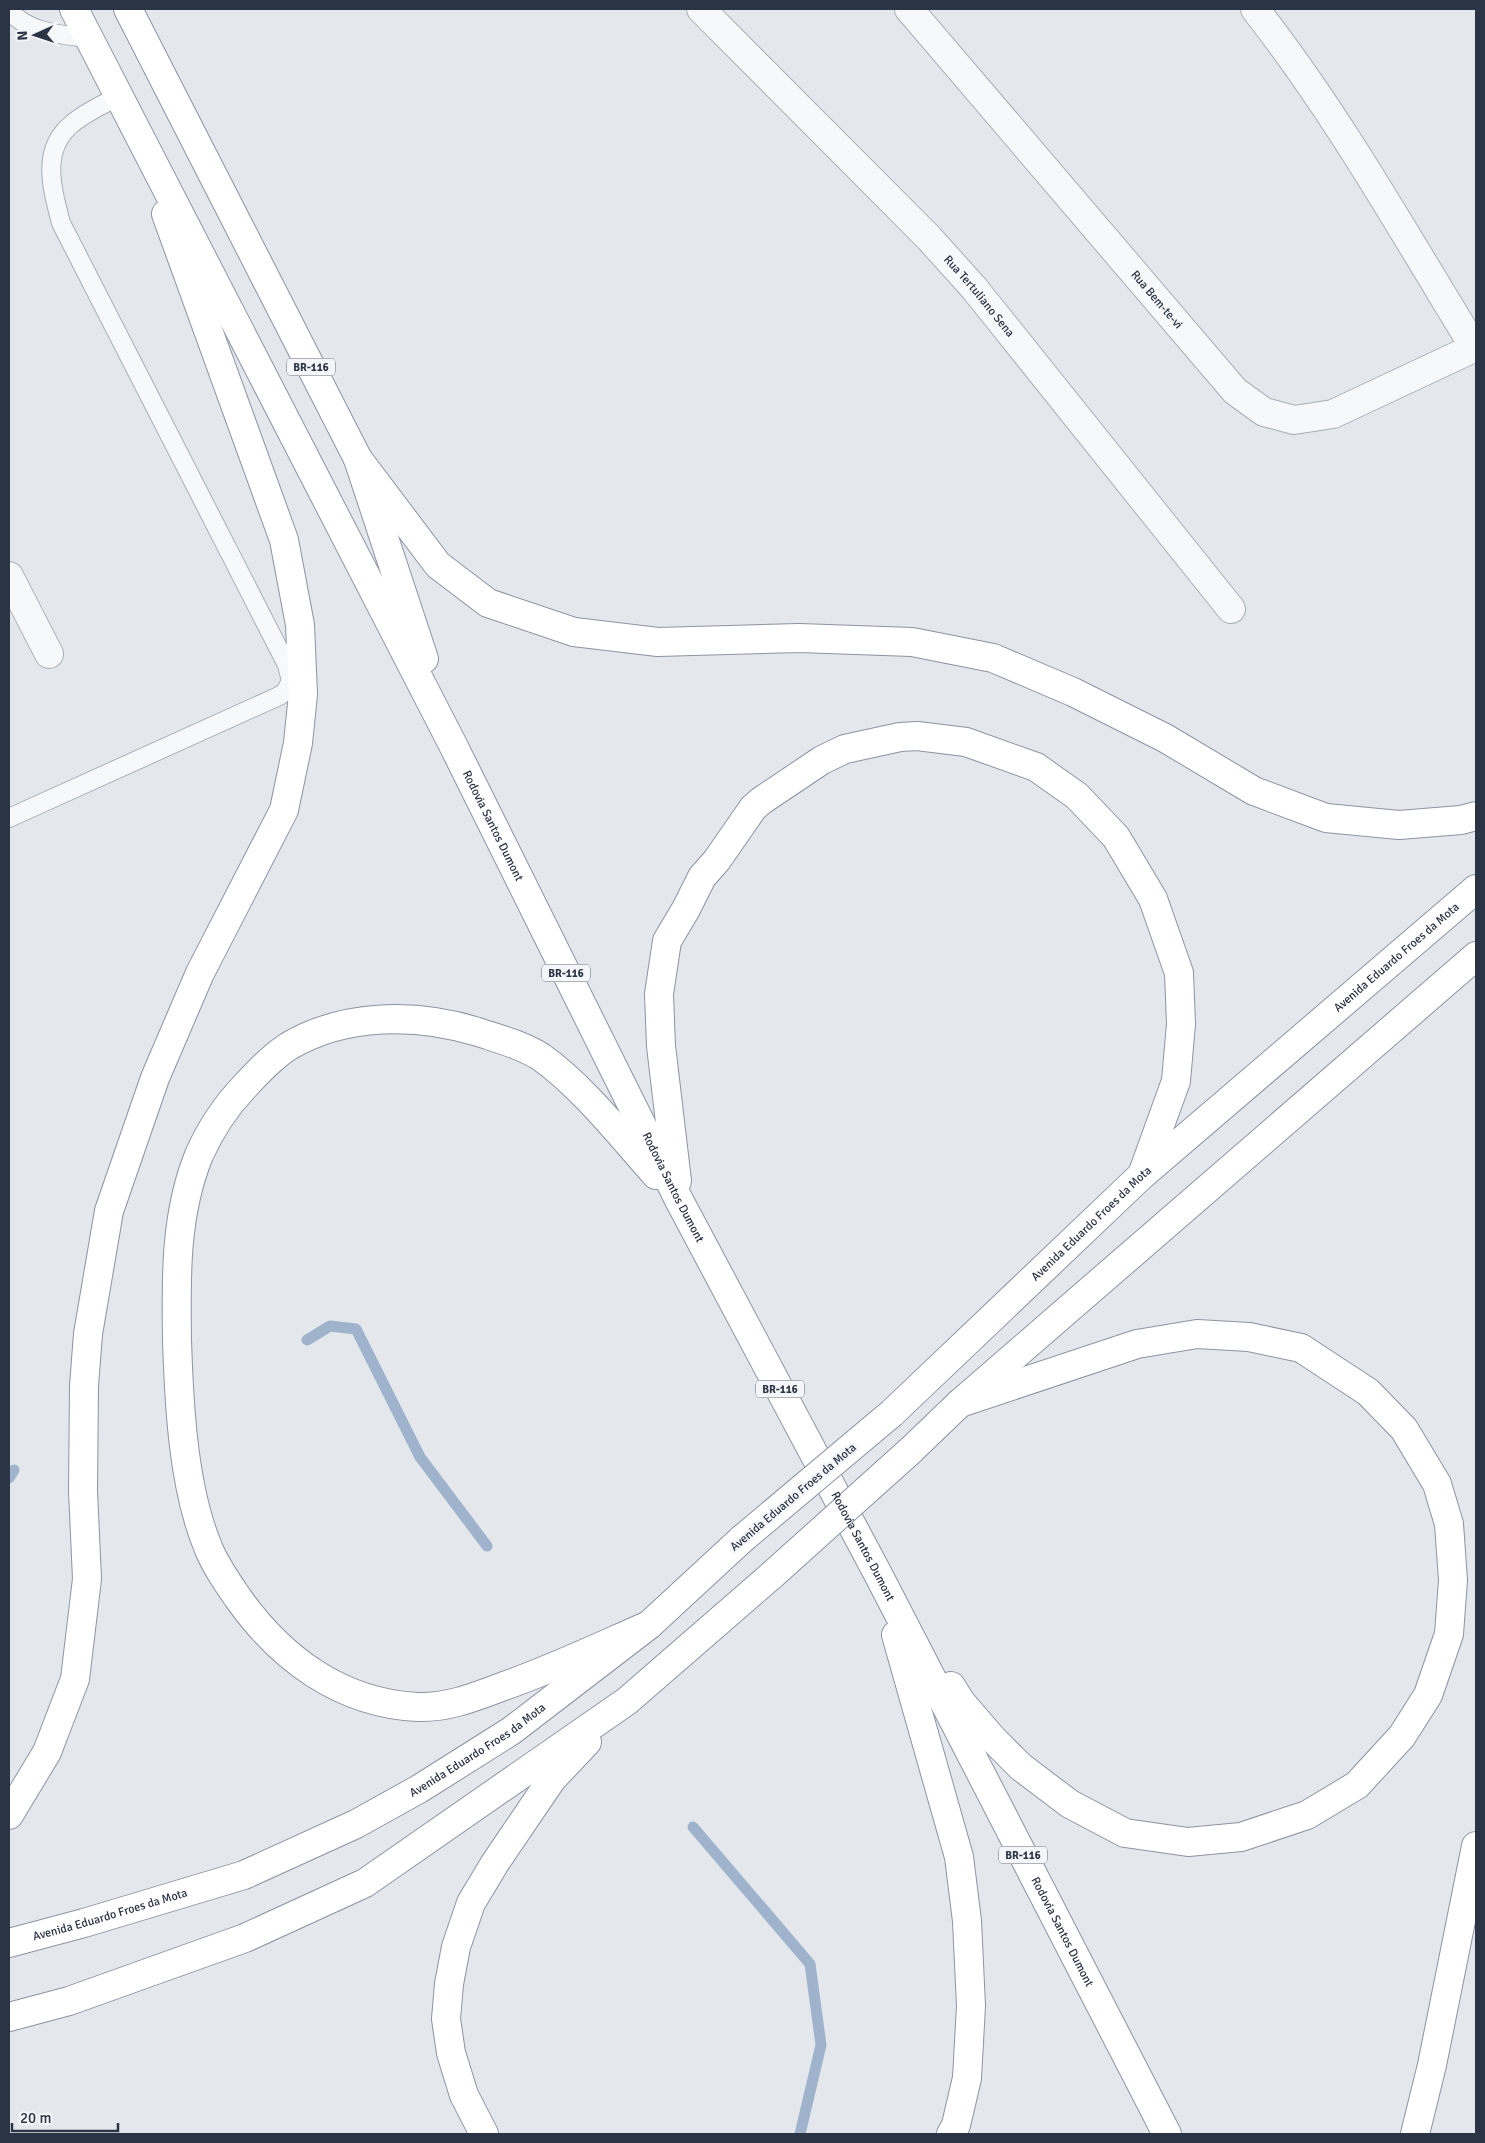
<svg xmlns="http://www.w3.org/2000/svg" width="1485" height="2143" font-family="Signika,sans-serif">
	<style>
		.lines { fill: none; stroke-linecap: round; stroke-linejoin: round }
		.stream { stroke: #9fb4cc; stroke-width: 11 }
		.service-casing { stroke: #a9aeb7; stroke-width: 20 }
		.minor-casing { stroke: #a9aeb7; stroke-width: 30 }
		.trunk-casing { stroke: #8b94a3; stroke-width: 30 }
		.service { stroke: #f7f8fa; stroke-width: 18 }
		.minor { stroke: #f7f8fa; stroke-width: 28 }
		.trunk { stroke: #fff; stroke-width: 28 }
		.trunk-bridge-casing { stroke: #8b94a3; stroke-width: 30; stroke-linecap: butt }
		.trunk-bridge { stroke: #fff; stroke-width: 28 }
		.labels { text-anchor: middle; stroke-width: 5; stroke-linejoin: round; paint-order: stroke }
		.shield { fill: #f4f6f9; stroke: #676e7b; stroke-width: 1 }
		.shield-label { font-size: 11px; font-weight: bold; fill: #2b3445 }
		.street-label { font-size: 12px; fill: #2b3445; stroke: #f4f6f9 }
	</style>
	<rect width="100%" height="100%" fill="#e4e7ec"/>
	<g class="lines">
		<g class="stream">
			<path d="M307,1340l23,-14 26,3 64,128 67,89"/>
			<path d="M9,1478l5,-8"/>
			<path d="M693,1827l117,137 11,81 -21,89"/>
		</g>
		<g class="service-casing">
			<g id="service">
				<path d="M9,10c18,23 54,25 80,28"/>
				<path d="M9,818l270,-122 6,-4 6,-11 -4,-16 -226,-442c-9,-35 -21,-74 12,-100 13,-11 31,-19 46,-27"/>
			</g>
		</g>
		<g class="minor-casing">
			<g id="minor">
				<path id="s1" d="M701,9l228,229 45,50 257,321"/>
				<path id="s2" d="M909,9l326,382 29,21 30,8 39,-6 143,-67"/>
				<path d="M1255,9c83,106 149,224 219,338"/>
				<path d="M9,576l40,78"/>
			</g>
		</g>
		<g class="trunk-casing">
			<g id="trunk">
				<path id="s3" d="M74,9l378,734 228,459 199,374 288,558"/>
				<path d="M128,9l230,450 66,200"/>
				<path d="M358,459l80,106 50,38 86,29 84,10 141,-4 113,4 81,16 80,34 92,46 89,53 72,27 73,7 62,-5 15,-4"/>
				<path d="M677,1181l-16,-135 -2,-52 8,-53 19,-32 16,-32 15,-17 36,-52 8,-7 61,-41 23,-11 55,-12 17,-1 49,6 70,25 41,29 39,41 37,62 26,74 2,51 -5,57 -34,94"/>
				<path id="s4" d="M892,1413l250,-238 334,-286"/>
				<path d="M910,1451l50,-48 516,-447"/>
				<path d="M649,1625c-48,21 -96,44 -145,61 -29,11 -56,22 -87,21 -76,-4 -136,-48 -179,-109 -11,-16 -23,-33 -30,-51 -25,-60 -29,-143 -31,-207 -1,-63 -2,-126 22,-185 11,-25 27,-49 46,-69 13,-14 27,-29 44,-40 56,-33 128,-33 189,-14 21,7 44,13 63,25 41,29 81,80 115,118"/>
				<path d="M896,1635l63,222 8,64 4,85 -4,72 -11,47 -5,9"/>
				<path d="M951,1686l10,16 31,36 29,29 49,37 55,29 63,9 53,-5 66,-22 50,-30 45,-49 26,-41 21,-61 4,-54 -4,-56 -12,-40 -33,-55 -36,-37 -67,-44 -52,-11 -52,-3 -60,10 -177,59"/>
				<path d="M9,1815l38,-63 28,-73 12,-100 -4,-88 1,-105 4,-52 21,-123 46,-133 45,-105 84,-163 14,-67 5,-49 -3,-69 -16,-85 -118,-326"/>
				<path id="s5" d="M9,1943l75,-20 160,-48 112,-51 63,-35 92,-58 138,-106 93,-86"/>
				<path d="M9,2017l60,-16 176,-63 120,-55 262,-182 145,-126"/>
				<path d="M484,2134l-20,-39 -13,-42 -5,-34 3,-35 7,-37 15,-44 24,-40 57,-84 35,-37"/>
				<path d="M1415,2134l17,-69 44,-219"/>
			</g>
		</g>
		<use href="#service" class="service"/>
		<use href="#minor" class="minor"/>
		<use href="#trunk" class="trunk"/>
		<g class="trunk-bridge-casing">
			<g id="trunk-bridge">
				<path d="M742,1539l150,-126"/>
				<path d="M772,1575l138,-124"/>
			</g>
		</g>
		<use href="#trunk-bridge" class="trunk-bridge"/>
	</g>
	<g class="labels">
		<g class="shield">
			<rect x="287" y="358.5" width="48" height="17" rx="4"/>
			<rect x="542" y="964.5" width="48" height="17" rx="4"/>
			<rect x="756" y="1380.5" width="48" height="17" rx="4"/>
			<rect x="999" y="1846.5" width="48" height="17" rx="4"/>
		</g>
		<g class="shield-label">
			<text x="311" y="371">BR-116</text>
			<text x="566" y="977">BR-116</text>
			<text x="780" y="1393">BR-116</text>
			<text x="1023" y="1859">BR-116</text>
		</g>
		<g class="street-label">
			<text dy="4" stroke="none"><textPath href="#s1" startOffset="400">Rua Tertuliano Sena</textPath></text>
			<text dy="4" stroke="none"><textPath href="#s2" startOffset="382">Rua Bem-te-vi</textPath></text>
			<text dy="4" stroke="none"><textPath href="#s3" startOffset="918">Rodovia Santos Dumont</textPath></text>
			<text dy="4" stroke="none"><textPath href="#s4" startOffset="680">Avenida Eduardo Froes da Mota</textPath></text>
			<text dy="4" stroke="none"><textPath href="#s3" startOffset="1322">Rodovia Santos Dumont</textPath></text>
			<text dy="4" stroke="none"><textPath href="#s4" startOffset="275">Avenida Eduardo Froes da Mota</textPath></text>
			<text transform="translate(793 1497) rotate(-40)" y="4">Avenida Eduardo Froes da Mota</text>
			<text dy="4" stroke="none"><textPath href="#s3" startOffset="1728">Rodovia Santos Dumont</textPath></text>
			<text dy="4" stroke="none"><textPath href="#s5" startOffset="510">Avenida Eduardo Froes da Mota</textPath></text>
			<text dy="4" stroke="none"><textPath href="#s5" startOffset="105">Avenida Eduardo Froes da Mota</textPath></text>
			<text dy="4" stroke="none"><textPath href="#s3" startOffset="2162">Rodovia Santos Dumont</textPath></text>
		</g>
	</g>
	<rect width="1485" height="2143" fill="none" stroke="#2b3445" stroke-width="20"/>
	<g transform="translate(35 35) rotate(267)" stroke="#f4f6f9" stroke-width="4" paint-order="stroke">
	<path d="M0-4L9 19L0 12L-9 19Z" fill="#2b3445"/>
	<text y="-8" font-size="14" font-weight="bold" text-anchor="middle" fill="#2b3445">N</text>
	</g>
	<path d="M12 2123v8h106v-8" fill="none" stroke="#2b3445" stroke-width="2.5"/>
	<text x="20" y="2123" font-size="15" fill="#2b3445" stroke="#f4f6f9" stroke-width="4" paint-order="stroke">20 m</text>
</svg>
